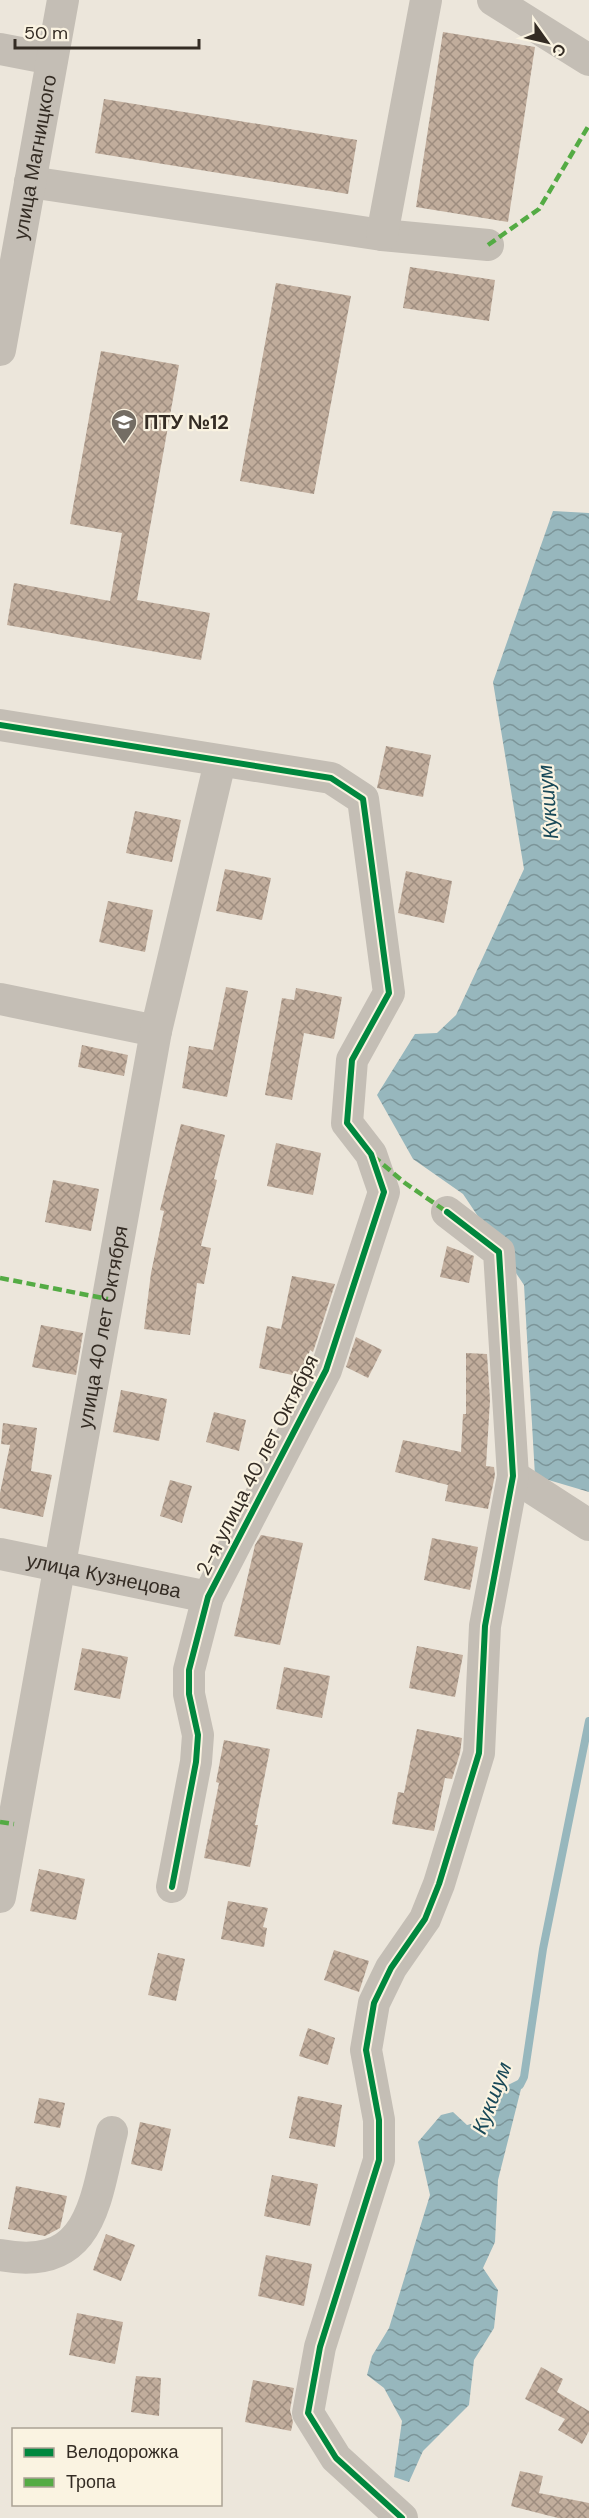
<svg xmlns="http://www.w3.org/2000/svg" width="589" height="2518" font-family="'DM Sans',sans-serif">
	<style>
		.water { fill: url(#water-waves) }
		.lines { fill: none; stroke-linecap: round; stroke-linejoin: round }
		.stream { stroke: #97b7bd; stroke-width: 8 }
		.building { fill: url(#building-cross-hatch) }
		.minor { stroke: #c4beb5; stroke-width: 32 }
		.quiet { stroke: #54ab44; stroke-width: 4.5; stroke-dasharray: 9 4.5; stroke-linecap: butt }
		.cycleway-casing { stroke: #faf3e1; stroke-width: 10 }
		.cycleway { stroke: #00873e; stroke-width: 6 }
		.labels { text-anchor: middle; stroke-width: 4.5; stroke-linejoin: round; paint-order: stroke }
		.street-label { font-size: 20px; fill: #342c24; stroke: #faf3e1 }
		.poi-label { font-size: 20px; font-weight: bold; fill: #342c24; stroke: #faf3e1; text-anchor: start }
		.water-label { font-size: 21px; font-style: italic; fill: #184857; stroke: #faf3e1 }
	</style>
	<defs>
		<pattern id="water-waves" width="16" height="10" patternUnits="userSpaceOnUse" patternTransform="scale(1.5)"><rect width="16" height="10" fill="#97b7bd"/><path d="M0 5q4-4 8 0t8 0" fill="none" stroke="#7c9599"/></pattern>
		<pattern id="building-cross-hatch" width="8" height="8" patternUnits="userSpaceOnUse" patternTransform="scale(1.5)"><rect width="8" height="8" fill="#c1ad9c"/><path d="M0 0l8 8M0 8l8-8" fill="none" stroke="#9e8d7f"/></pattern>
	</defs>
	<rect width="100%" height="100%" fill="#ece6db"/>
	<g class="water">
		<path d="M553,511l36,2v979l-54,-16 -11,-191 -61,-91 -50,-35 -36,-64 38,-61 22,-1 19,-18 68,-146 -31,-187z"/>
		<path d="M524,2077l-26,103 -3,62 -12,26 15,22 -4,38 -20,32 -5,45 -46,46 -14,31 -15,-5 8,-56 -18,-33 -17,-13 5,-19 17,-28 41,-133 -12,-53 23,-27 12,-3 14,13 13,-3 6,-26z"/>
	</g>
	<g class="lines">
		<path class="stream" d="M520,2085l4,-8 19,-128 46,-228"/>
	</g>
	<g class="building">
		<path d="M443,32l92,15 -27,175 -92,-15z"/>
		<path d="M104,99l253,41 -9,54 -253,-41z"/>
		<path d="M410,267l85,13 -6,41 -86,-13z"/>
		<path d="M276,283l75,13 -37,198 -74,-13z"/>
		<path d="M101,351l78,14 -42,235 73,13 -9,47 -194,-35 7,-42 96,18 12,-68 -52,-9z"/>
		<path d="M386,746l45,9 -8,42 -46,-9z"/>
		<path d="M135,811l46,9 -9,42 -46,-9z"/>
		<path d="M225,869l46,9 -9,42 -46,-9z"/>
		<path d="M406,871l46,10 -8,42 -46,-10z"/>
		<path d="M108,901l45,9 -8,42 -46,-10z"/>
		<path d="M226,987l22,4 -21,106 -45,-9 7,-42 24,4z"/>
		<path d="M296,988l46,9 -8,42 -30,-6 -12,67 -27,-5 17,-97 12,2z"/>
		<path d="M82,1045l46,10 -4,21 -46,-9z"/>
		<path d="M181,1124l44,11 -11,44 3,1 -16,66 10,2 -7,36 -7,-1 -7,52 -46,-6 7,-56 13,-62 -4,-1z"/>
		<path d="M276,1143l45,10 -8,42 -46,-9z"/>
		<path d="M53,1180l46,9 -8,42 -46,-9z"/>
		<path d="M447,1246l27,10 -5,27 -29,-6z"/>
		<path d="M292,1276l43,8 -22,68 -3,-2 -8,27 -43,-9 8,-42 14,3z"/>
		<path d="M41,1325l42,8 -7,42 -44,-8z"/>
		<path d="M356,1337l26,13 -14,28 -22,-11z"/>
		<path d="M466,1353l21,1 3,46 -4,66 8,1 1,8 -7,34 -43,-8 3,-16 -53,-13 8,-32 58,12 2,-38h3z"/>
		<path d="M121,1390l46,9 -8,42 -46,-9z"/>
		<path d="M214,1412l32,8 -7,31 -33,-9z"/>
		<path d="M3,1423l34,5 -6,43 21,4 -9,42 -43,-9v-15l10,-48 -9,-1z"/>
		<path d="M170,1480l22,6 -10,37 -22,-7z"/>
		<path d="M261,1535l42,8 -23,102 -46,-9 21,-91z"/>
		<path d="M432,1538l46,9 -8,43 -46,-10z"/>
		<path d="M417,1646l46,9 -8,42 -46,-9z"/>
		<path d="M82,1648l46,9 -8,42 -46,-9z"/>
		<path d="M284,1667l46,9 -8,42 -46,-9z"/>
		<path d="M417,1729l45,9 -2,15 -8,26 -7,-1 -11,53 -42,-7 6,-32 6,1z"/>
		<path d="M224,1740l46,9 -15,76h3l-8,42 -46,-9 15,-75 -3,-1z"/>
		<path d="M39,1869l46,10 -9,41 -46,-9z"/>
		<path d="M228,1901l40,7 -5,19 4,1 -3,19 -43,-8z"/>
		<path d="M334,1950l35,11 -10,31 -35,-12z"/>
		<path d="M158,1953l27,6 -9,42 -28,-6z"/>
		<path d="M308,2028l27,10 -7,27 -29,-9z"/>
		<path d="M298,2096l44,9 -7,42 -46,-9z"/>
		<path d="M39,2098l26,5 -5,25 -26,-5z"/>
		<path d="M140,2122l31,7 -9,42 -31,-7z"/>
		<path d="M272,2175l46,9 -8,42 -46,-10z"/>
		<path d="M16,2186l51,10 -7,32 -15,8 -37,-7z"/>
		<path d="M106,2234l29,11 -14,36 -28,-11z"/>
		<path d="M266,2255l46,9 -8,42 -46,-10z"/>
		<path d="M77,2313l46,9 -8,42 -46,-9z"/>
		<path d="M541,2367l22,12 -6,13 32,19v20l-7,13 -24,-14 7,-11 -40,-20z"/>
		<path d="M136,2376l25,2 -2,38 -28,-4z"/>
		<path d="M253,2380l41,8 -4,22 3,12 -2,9 -46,-9z"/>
		<path d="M520,2471l23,5 -4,17 50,10v15h-31l-47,-12z"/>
	</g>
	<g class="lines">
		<g class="minor">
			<path d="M493,0l96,60"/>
			<path d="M0,49l52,10"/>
			<path d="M30,182l352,53 106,10"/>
			<path d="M382,235l44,-235"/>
			<path id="s1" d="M0,350l63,-350"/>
			<path d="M0,725l331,53 32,21 26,194 -37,67 -5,63 24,31 13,38 -58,178 -118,227 -19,73v24l9,41 -2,27 -24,125"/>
			<path d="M0,999l156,32"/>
			<path d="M513,1476l76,49"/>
			<path id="s2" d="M0,1554l208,43"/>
			<path id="s3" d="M0,1897l156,-866 64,-269"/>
			<path d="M0,2255c93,18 95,-56 112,-123"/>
			<path d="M402,2518l-66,-60 -28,-45 12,-66 59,-187v-40l-13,-70 8,-47 17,-35 34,-49 14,-35 40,-131 6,-127 28,-150 -14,-224 -52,-40"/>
		</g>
		<g class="quiet">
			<path d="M488,245l51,-36 50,-84"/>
			<path d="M373,1156l32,27 42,29"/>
			<path d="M0,1278l108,21"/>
			<path d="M0,1822l14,2"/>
		</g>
		<g class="cycleway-casing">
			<g id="cycleway">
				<path d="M0,725l331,53 32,21 26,194 -37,67 -5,63 24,31 13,38 -58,178 -118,227 -19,73v24l9,41 -2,27 -24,125"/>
				<path d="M402,2518l-66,-60 -28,-45 12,-66 59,-187v-40l-13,-70 8,-47 17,-35 34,-49 14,-35 40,-131 6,-127 28,-150 -14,-224 -52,-40"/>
			</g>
		</g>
		<use href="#cycleway" class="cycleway"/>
	</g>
	<defs>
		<g id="university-pin" transform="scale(1.35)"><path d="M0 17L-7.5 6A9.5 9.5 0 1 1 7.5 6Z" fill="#746d64" stroke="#faf3e1"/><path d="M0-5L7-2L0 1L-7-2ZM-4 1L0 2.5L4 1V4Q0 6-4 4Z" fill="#fff"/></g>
	</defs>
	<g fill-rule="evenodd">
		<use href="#university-pin" x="124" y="422"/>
	</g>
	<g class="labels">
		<g class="street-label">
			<text dy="7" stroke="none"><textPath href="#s1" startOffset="196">улица Магницкого</textPath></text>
			<text dy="7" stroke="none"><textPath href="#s3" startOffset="579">улица 40 лет Октября</textPath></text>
			<text transform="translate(257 1465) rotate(-63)" y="7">2-я улица 40 лет Октября</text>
			<text dy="7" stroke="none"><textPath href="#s2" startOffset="106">улица Кузнецова</textPath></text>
		</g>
		<g class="poi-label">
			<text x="144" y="429">ПТУ №12</text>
		</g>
		<g class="water-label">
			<text transform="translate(548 802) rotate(-95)" y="7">Кукшум</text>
			<text transform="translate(492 2098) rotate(-69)" y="7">Кукшум</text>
		</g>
	</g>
	<rect x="12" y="2428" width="210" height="78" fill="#faf3e1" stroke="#aba395" stroke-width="1.5"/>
	<rect x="24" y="2448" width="30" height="9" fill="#00873e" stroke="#aba395" stroke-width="1.5"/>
	<text x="66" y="2458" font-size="18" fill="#342c24">Велодорожка</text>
	<rect x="24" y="2478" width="30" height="9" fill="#54ab44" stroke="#aba395" stroke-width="1.5"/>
	<text x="66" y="2488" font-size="18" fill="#342c24">Тропа</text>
	<g transform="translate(547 42) rotate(124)" stroke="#faf3e1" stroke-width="4.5" paint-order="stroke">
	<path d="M0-4.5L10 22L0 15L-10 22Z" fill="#342c24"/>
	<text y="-9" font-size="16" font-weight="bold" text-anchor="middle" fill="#342c24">С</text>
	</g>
	<path d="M15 39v9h184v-9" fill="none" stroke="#342c24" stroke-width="3"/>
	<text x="24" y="39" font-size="18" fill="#342c24" stroke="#faf3e1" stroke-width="4.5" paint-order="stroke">50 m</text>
</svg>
